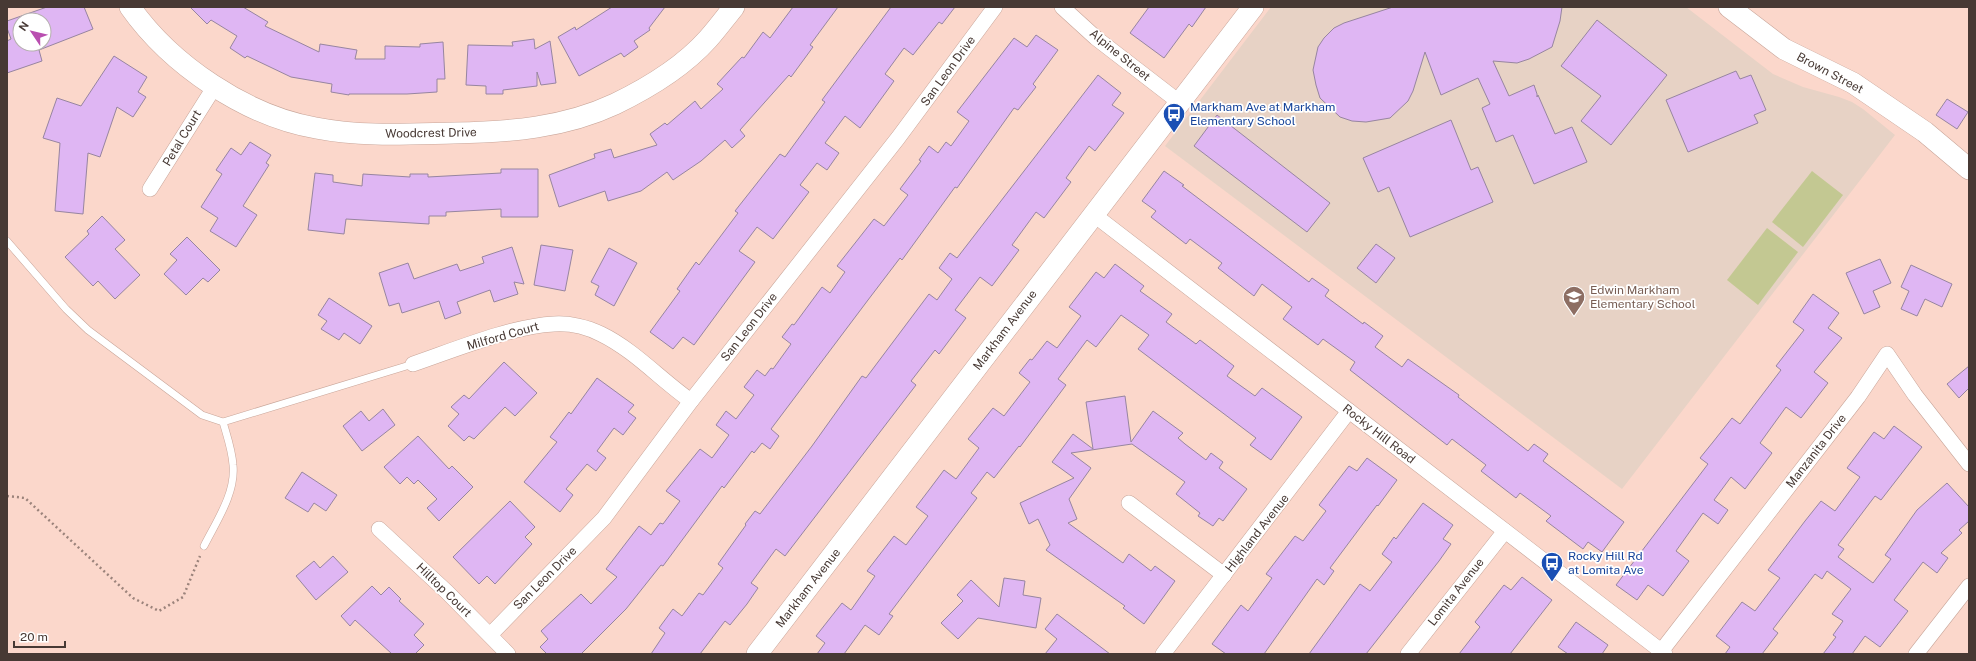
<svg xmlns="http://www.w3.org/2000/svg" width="1976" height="661" font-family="'Public Sans',sans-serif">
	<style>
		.education { fill: #e7d2c5 }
		.green { fill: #c3c892 }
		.building { fill: #dfb6f3; stroke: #9785a0; fill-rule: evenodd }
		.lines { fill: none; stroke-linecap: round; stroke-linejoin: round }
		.lane-casing { stroke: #c8a599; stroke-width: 8 }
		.street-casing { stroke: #c8a599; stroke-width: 16 }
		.secondary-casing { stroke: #c8a599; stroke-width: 22 }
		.path { stroke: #9b837b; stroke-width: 2.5; stroke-dasharray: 2 3; stroke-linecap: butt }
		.lane { stroke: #fff; stroke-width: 7 }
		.street { stroke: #fff; stroke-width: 15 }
		.secondary { stroke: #fff; stroke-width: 21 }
		.labels { text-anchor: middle; stroke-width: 3.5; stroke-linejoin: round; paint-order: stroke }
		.street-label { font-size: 12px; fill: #473934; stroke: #fff }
		.transit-label { font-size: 12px; fill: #164399; stroke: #fff; text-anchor: start }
		.education-label { font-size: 12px; fill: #785e54; stroke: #fff; text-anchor: start }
	</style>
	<rect width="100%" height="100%" fill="#fbd7cb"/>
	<path class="education" d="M1271,7h415l87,67 30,13 36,10 13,5 11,7 32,26 -273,354 -457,-343z"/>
	<g class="green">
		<path d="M1812,171l31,24 -40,52 -31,-25z"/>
		<path d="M1767,228l31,24 -40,53 -31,-25z"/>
	</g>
	<g class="building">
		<path d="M47,7h37l9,22 -54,21 3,11 -35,12v-32l4,-2 -4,-11v-7zM20,20h24v24h-24z"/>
		<path d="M190,7h53l25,15 -3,4 54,26 1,-8 37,6 -2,9h30v-13l35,1v-3l23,-2 2,37h-8v13l-30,2h-58v1l-18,-3 1,-8 -41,-7 -44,-21 -2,2 -15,-10 7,-12 -26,-16 -4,4z"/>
		<path d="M612,7h53l-16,21 1,2 -16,11 4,6 -14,10 -3,-4 -42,23 -21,-39 17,-10 1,3z"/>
		<path d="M793,7h45l-28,38 3,2 -22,30 -2,-2 -49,55 5,6 -13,12 -7,-8 -24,21 -28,19 -6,-8 -26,19 -33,10 -3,-10 -46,16 -10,-32 46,-17 -1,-4 17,-5 3,9 43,-13 -7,-11 15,-11 2,2 28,-24 6,8 22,-20 -6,-5 25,-27 2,1 19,-26 7,6z"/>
		<path d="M891,7h64l-13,17 -3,-2 -26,33 -9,-7 -19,26 9,7 -34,47 -15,-12 -20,27 14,10 -12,17 -10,-7 -17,22 9,7 -36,47 -16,-12 -18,24 16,11 -61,83 -11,-8 -10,12 -23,-17 30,-41 -3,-2 19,-27 3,3 39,-52 -3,-2 45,-57 5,3 40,-55 -3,-2z"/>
		<path d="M1149,7h57l-14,20 -3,-3 -25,34 -34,-25z"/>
		<path d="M1393,7h169l-2,14 -8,26 -23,12 -12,4 -24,-2 16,35 25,-11 3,9v3l1,-2 17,39 17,-7 15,35 -53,22 -21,-49 -17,7 -14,-34 8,-4 -12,-26 -37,17 -16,-43 -12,39 -5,10 -18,17 -24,4 -14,-1 -12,-4 -20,-19 -4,-13 -3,-15 5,-23 6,-9 10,-10 10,-5z"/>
		<path d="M1597,20l70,55 -56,70 -30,-24 20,-25 -40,-30z"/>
		<path d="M1036,35l22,15 -25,34 3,3 -18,23 -4,-2 -57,80 -2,-1 -53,73 -2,-2 -32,42 -97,129 8,7 -9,13 -8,-6 -8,10 -2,-2 -28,37 -2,-2 -59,80 -2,-1 -35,44 -45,45h-34l-7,-7 8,-8 -7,-8 40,-37 10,10 26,-27 -11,-8 33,-43 12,9 9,-12 3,1 17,-23 -14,-10 34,-42 12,9 17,-23 -13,-10 10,-14 10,8 18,-24 -10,-8 13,-17 8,6 6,-8 2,1 18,-25 -9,-7 10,-13 2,1 28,-38 8,6 15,-21 -8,-6 37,-47 10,7 24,-31 -8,-6 21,-28 -2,-1 10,-14 9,7 8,-11 5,4 18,-25 -12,-9 57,-74 13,9z"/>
		<path d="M534,39l1,10 15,-8 6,42 -15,2 -4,-13v14l-34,4v4h-17v-8l-20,-1 2,-40 45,1 -1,-4z"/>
		<path d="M114,56l33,21 -9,15 8,5 -13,20 -16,-10 -17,50 -12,-4 -5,61 -28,-3 5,-68 -17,-5 8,-23 6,-17 24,8z"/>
		<path d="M1736,71l4,8 11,-4 15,35 -12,5 4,8 -70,29 -22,-52z"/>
		<path d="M1098,75l23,18 -9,12 12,8 -29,38 -6,-5 -23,32 5,4 -27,36 -8,-6 -24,33 7,5 -27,36 -12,-9 -25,33 11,8 -27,36 -4,-4 -24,31 5,4 -131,171 -9,-7 -25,34 7,5 -11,16 -17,21 -5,-4 -25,33h-49l14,-21 -6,-5 14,-19 9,7 17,-23 4,2 20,-27 -5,-4 28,-39 -1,-1 10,-13 5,3 52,-68 50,-70 4,2 63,-84 8,6 15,-21 -13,-11 11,-15 7,5z"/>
		<path d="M1947,99l21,13 -11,17 -21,-14z"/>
		<path d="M1217,115l113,88 -23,29 -113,-86z"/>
		<path d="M1451,120l20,50 7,-3 15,35 -83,35 -21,-50 -11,5 -15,-34z"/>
		<path d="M250,142l21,13 -5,8 3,2 -26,41 14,9 -21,32 -26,-16 8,-13 -17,-11 21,-33 -6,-4 15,-22 10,7z"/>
		<path d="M501,169h37v48h-37v-8l-55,3v4h-17v8l-83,-5 -2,15 -36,-4 7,-57 18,2v7l29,4 1,-12 47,3v-3h18v3l73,-4z"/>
		<path d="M1164,171l20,14 -2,1 127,96 3,-4 17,12 -4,6 38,28 1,-2 19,14 -8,11 27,20 6,-8 51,36 -1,2 70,54 6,-7 14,10 -5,7 81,61 -22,30 -14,-10 -5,7 -37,-28 5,-5 -31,-23 -4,5 -35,-27 5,-6 -34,-26 -5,6 -97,-75 5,-8 -32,-23 -5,6 -35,-26 9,-12 -30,-23 -8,12 -36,-28 4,-5 -32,-24 -4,5 -35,-27 5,-6 -14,-10z"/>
		<path d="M102,216l23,24 -10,9 25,26 -25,24 -17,-18 -5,5 -28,-29 24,-23 -2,-3z"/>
		<path d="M187,237l33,33 -12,12 -5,-4 -17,17 -22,-21 13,-14 -7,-6z"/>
		<path d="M1376,244l19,14 -19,25 -19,-15z"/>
		<path d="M541,245l32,5 -8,41 -31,-6z"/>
		<path d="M512,247l12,37 -10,-2 4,12 -24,8 -4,-12 -33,12 4,11 -16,6 -6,-18 -37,12 -3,-10 -10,3 -10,-33 29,-10 6,16 43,-15 3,7 24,-8 -2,-6z"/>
		<path d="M609,248l28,15 -23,43 -19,-11 4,-9 -8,-4z"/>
		<path d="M1880,259l11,24 -18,8 7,16 -16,7 -18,-41z"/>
		<path d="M1115,264l29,22 -4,5 32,23 -6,8 30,22 4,-4 34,26 -7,10 28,20 7,-8 40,29 -31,43 -21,-15 6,-7 -118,-89 11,-14 -28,-20 -25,32 -9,-7 -29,39 8,6 -46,62 -1,-1 -25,32 -7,-6 -16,21 6,5 -88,116 4,2 -14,19 -14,-10 -21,29h-27l8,-11 -9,-7 26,-33 9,7 24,-34 -8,-5 27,-35 12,9 22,-29 -12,-9 13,-17 15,-20 12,9 23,-31 -11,-9 25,-31 11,8 26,-34 -11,-9 11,-14 2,1 15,-19 10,7 24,-32 -12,-9 27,-35 8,6z"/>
		<path d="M1911,265l41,19 -10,23 -17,-8 -8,17 -16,-7 8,-18 -8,-4z"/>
		<path d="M1813,294l26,19 -11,15 14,10 -28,34 14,11 -27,35 -15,-11 -26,36 12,10 -27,36 -14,-12 -17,23 14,10 -10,14 -15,-11 -27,38 13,10 -26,35 -15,-11 -11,15 -21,-15 92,-121 -8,-6 13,-16 19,-24 8,6 41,-54 -5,-4 28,-36 -11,-8z"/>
		<path d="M329,298l43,28 -12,18 -16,-11 -5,7 -18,-11 6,-8 -9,-6z"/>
		<path d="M504,362l33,31 -22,23 -10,-9 -31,32 -5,-3 -5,5 -16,-15 11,-12 -8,-7 13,-12 5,4z"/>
		<path d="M1969,366v22l-10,10 -12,-14z"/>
		<path d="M597,378l37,27 -6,7 8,6 -13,17 -9,-7 -17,23 9,7 -10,13 -9,-7 -21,25 7,6 -13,17 -36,-30 33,-40 -7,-5 19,-25 2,2z"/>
		<path d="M1125,396l6,46 22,-31 30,22 -5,5 7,6 21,16 5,-7 12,9 -4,6 28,21 -24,32 -4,-3 -6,8 -15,-10 2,-3 -24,-19 9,-12 -53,-38 -61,9 20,15 -22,31 8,20 -9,4 55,40 6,-9 22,17 4,-5 20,15 -31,43 -21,-16 2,-2 -79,-56 4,-5 -12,-26 -9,5 -9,-21 54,-25 -22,-16 21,-28 20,15 -7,-47z"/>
		<path d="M383,409l12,16 -33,26 -19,-25 18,-15 8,10z"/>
		<path d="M1894,426l28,21 -41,53 -6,-4 -37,49 6,4 -6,8 35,26 18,-24 -6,-4 32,-45 30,-27 22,24v14l-10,9 3,3 -21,20 7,5 -11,15 -14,-11 -29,38 14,11 -28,36 -15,-11 -13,18h-29l13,-17 -3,-2 10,-14 -11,-7 19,-25 -24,-18 -5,8 -7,-5 -42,55 5,4 -16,21h-37l5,-7 -14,-11 26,-34 13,9 25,-33 -12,-8 37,-49 16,-20 14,10 25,-34 -13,-9 27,-36 10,7z"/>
		<path d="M418,436l31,33 3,-3 21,21 -34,34 -12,-13 10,-9 -19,-19 -4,4 -7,-7 -7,7 -16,-17z"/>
		<path d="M1367,458l30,22 -19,26 -1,-1 -47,63 4,3 -10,14 -7,-6 -53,75h-38l-14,-10 29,-39 7,6 24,-33 -6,-4 29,-38 8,5 23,-30 -7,-6 30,-39 8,5z"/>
		<path d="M302,472l35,23 -11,16 -12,-8 -6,9 -23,-14z"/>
		<path d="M510,501l25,26 -10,10 7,7 -37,40 -8,-8 -8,8 -26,-27z"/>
		<path d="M1423,503l30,22 -10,14 8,5 -12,17 -73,93h-57l51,-70 10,7 22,-29 -10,-8 12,-17 2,2z"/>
		<path d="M333,556l15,16 -32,28 -20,-24 18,-15 6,7z"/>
		<path d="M1522,577l30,23 -42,54h-51l21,-27 -5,-5 29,-37 7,5z"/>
		<path d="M1004,578l21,3 -2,14 18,3 -5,30 -58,-10 -20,21 -17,-16 22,-22 -6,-6 14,-15 28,27z"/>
		<path d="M372,586l9,9 8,-8 12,12 -2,2 25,23 -10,11 10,10 -9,9h-23l-37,-34 -5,6 -9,-10z"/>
		<path d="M1057,614l53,40h-65l12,-15 -12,-10z"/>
		<path d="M1576,622l32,23 -6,9h-34l-10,-7z"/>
	</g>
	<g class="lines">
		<g class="lane-casing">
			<g id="lane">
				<path d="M7,241l59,68 22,21 114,85 21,7 190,-58"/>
				<path d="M204,546c12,-24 32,-53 29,-81 -1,-15 -6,-29 -10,-43"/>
			</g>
		</g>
		<g class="street-casing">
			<g id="street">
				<path d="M1062,7l34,31 83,64"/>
				<path d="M150,189l65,-103"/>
				<path d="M1093,214l572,440"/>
				<path d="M413,364c41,-14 99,-38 141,-40 15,-1 33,3 47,10 33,16 60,46 90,67"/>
				<path d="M1129,503l95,72"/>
				<path d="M379,529l68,63 61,62"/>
				<path d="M490,635l114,-117 87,-117 207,-263 97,-131"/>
				<path d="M1163,654l186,-243"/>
				<path d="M1408,654l97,-123"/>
				<path d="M1659,654l199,-257 29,-43 28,41 54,69"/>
				<path d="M1916,654l53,-68"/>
			</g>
		</g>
		<g class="secondary-casing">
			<g id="secondary">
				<path d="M130,7c41,58 116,109 186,121 46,9 92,6 138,5 55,-1 110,-5 161,-29 33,-16 68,-37 93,-65 9,-10 17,-21 26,-32"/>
				<path d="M1729,7l55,42 69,34 72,49 44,37"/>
				<path d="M757,654l496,-647"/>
			</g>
		</g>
		<path class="path" d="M7,496l18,2 108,100 26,13 24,-14 17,-41"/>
		<use href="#lane" class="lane"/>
		<use href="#street" class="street"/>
		<use href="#secondary" class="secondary"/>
	</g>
	<defs>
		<g id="bus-pin" transform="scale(1.15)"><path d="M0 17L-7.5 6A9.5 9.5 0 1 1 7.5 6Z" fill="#1a4fb4" stroke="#fff"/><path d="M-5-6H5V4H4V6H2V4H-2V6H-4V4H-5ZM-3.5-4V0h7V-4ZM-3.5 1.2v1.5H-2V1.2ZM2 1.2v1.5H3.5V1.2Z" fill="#fff"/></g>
		<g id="school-pin" transform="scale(1.15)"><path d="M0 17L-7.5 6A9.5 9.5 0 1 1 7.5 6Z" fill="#8d6e63" stroke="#fff"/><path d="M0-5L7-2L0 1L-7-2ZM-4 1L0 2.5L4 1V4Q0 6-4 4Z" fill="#fff"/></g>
	</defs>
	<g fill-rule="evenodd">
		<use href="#bus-pin" x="1174" y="114"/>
		<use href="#school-pin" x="1574" y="297"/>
		<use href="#bus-pin" x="1552" y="563"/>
	</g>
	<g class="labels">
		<g class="street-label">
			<text transform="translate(1120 55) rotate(39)" y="4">Alpine Street</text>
			<text transform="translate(948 71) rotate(-54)" y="4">San Leon Drive</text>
			<text transform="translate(1830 73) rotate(28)" y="4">Brown Street</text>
			<text transform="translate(431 133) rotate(-1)" y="4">Woodcrest Drive</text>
			<text transform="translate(182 138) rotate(-59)" y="4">Petal Court</text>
			<text transform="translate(749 327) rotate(-52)" y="4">San Leon Drive</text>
			<text transform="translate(1005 330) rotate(-53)" y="4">Markham Avenue</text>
			<text transform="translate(503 336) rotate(-16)" y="4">Milford Court</text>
			<text transform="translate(1379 434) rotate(38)" y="4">Rocky Hill Road</text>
			<text transform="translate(1816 451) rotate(-52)" y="4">Manzanita Drive</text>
			<text transform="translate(1257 533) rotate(-52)" y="4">Highland Avenue</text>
			<text transform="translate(545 578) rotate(-45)" y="4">San Leon Drive</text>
			<text transform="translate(808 588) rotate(-52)" y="4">Markham Avenue</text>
			<text transform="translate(444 590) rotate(44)" y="4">Hilltop Court</text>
			<text transform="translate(1456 592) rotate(-52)" y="4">Lomita Avenue</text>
		</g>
		<g class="transit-label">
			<text x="1190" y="111">Markham Ave at Markham<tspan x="1190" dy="14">Elementary School</tspan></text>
			<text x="1568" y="560">Rocky Hill Rd<tspan x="1568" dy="14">at Lomita Ave</tspan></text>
		</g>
		<g class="education-label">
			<text x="1590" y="294">Edwin Markham<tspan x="1590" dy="14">Elementary School</tspan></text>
		</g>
	</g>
	<rect width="1976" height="661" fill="none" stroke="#473934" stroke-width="16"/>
	<g transform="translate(32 32) rotate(305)"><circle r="19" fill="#ffffff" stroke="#b5b0ae"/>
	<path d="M0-3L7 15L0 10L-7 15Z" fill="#b94eb0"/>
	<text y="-6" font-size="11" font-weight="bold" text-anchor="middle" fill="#473934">N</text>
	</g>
	<path d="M14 641v6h51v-6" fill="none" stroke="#473934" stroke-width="2"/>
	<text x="20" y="641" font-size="12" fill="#473934" stroke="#ffffff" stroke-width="3" paint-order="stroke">20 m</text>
</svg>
